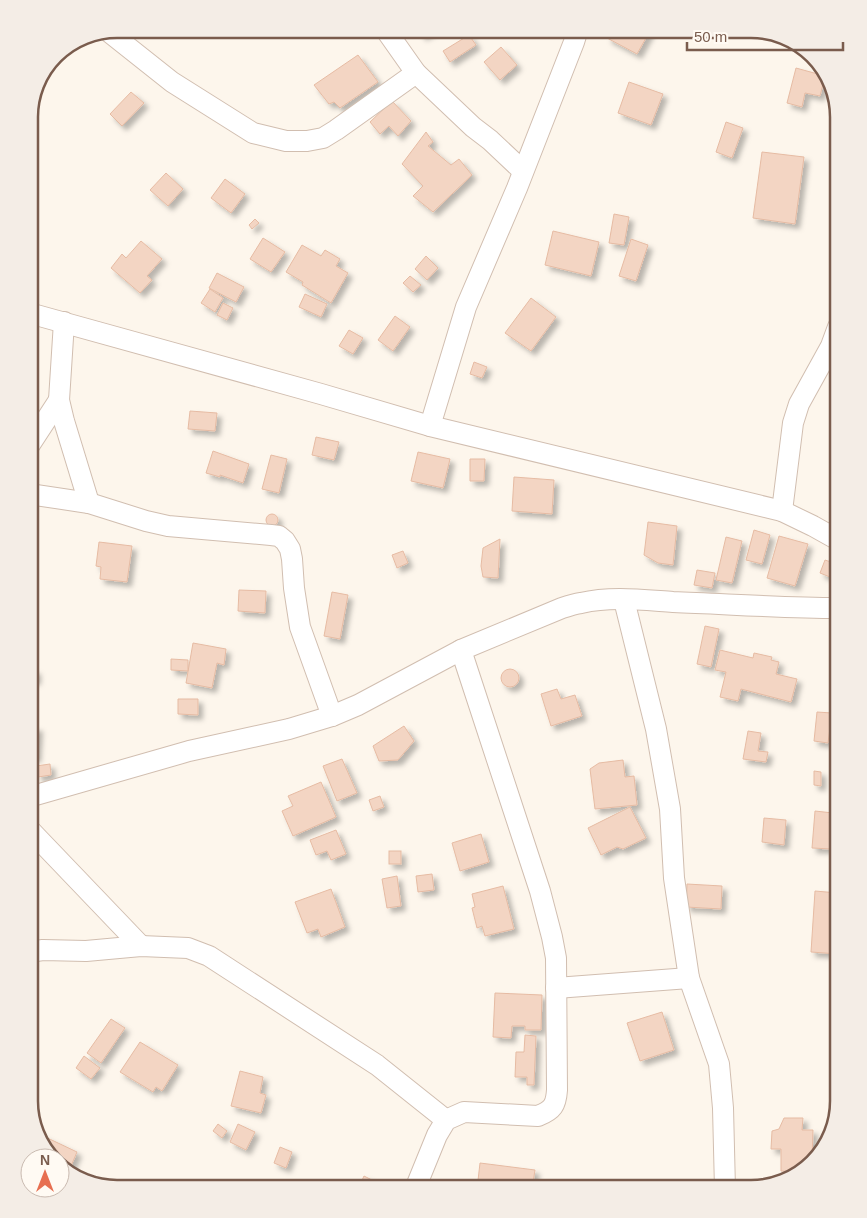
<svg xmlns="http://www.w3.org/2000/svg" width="867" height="1218" font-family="Arial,sans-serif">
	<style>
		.building { fill: #f3d5c3; stroke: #e6bba3; filter: url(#shadow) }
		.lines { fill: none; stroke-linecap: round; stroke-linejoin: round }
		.street-casing { stroke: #d1beb0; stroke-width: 22 }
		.street { stroke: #fff; stroke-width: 20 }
		.rim { fill: none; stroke: #7a5c4d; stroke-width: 2.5 }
	</style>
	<defs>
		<filter id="shadow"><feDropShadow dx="4.5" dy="4.5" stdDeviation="2.5" flood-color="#0004"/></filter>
	</defs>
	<rect width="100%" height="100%" fill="#fdf6ec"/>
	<g class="building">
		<path d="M418,29h17l-13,7z"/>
		<path d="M612,29h39l-14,25 -30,-16z"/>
		<path d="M469,35l7,10 -26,17 -7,-11z"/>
		<path d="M501,47l16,18 -17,15 -16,-18z"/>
		<path d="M358,55l20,27 -38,26 -6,-6 -5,2 -15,-19z"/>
		<path d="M796,68l29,8 -5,20 -15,-3 -3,14 -15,-4z"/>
		<path d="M629,82l34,12 -12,31 -33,-12z"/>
		<path d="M131,92l13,11 -22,23 -12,-12z"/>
		<path d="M392,101l19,20 -13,15 -9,-10 -9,8 -10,-12z"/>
		<path d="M726,122l17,6 -11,30 -16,-6z"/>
		<path d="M426,132l7,10 -5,4 23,19 8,-6 13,16 -39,37 -20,-16 10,-10 -21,-22z"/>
		<path d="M762,152l42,5 -9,67 -42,-6z"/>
		<path d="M166,173l17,16 -15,17 -18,-16z"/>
		<path d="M225,179l20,15 -14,19 -20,-15z"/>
		<path d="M614,214l15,3 -5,28 -15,-2z"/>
		<path d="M255,219l4,4 -7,6 -3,-4z"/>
		<path d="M553,231l46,11 -8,34 -46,-11z"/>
		<path d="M263,238l22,14 -14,20 -21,-13z"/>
		<path d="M631,239l17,6 -12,36 -17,-5z"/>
		<path d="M141,241l21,18 -15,17 5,4 -12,13 -29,-25 11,-14 4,4z"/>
		<path d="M302,245l19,11 4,-6 15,9 -4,7 12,7 -17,30 -29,-18 1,-3 -17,-10z"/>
		<path d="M426,256l12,12 -11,12 -12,-11z"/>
		<path d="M217,273l27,14 -8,15 -27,-14z"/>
		<path d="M410,276l11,9 -8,7 -10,-9z"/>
		<path d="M210,289l13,9 -8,14 -14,-9z"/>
		<path d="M305,294l22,10 -6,13 -22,-10z"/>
		<path d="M531,298l25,19 -25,34 -26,-18z"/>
		<path d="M223,303l10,5 -6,12 -10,-5z"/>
		<path d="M395,316l15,11 -17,24 -15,-11z"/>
		<path d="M349,330l14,8 -10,16 -14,-8z"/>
		<path d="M474,362l13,5 -5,11 -12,-4z"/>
		<path d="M190,411l27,2 -2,18 -27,-2z"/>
		<path d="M316,437l23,5 -5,18 -22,-5z"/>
		<path d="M213,451l36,13 -6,19 -23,-8v2l-14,-4z"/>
		<path d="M418,452l32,7 -7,29 -32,-7z"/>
		<path d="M271,455l16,4 -8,34 -17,-4z"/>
		<path d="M470,459h15l-1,22h-14z"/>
		<path d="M514,477l40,3 -2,34 -40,-3z"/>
		<circle cx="272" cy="520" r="6"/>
		<path d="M648,522l29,4 -4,39 -15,-2 -14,-8z"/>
		<path d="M754,530l16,5 -8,29 -16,-4z"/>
		<path d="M779,536l29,8 -13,42 -28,-8z"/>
		<path d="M726,537l16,4 -10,42 -16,-3z"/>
		<path d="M500,539l-2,39 -15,-1 -2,-11 2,-18z"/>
		<path d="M99,542l33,4 -5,36 -27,-3 1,-12 -5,-1z"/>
		<path d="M403,551l5,12 -11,5 -5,-13z"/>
		<path d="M825,560l9,3 -4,14 -10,-4z"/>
		<path d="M697,570l18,3 -3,15 -18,-3z"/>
		<path d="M239,590l27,1 -1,22 -27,-2z"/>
		<path d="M332,592l16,3 -8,44 -16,-3z"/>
		<path d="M705,626l14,3 -8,38 -14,-3z"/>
		<path d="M193,643l33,6 -2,16 -7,-2 -5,25 -26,-5z"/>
		<path d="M720,650l33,8 1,-5 18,4 -1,3 8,2 -3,12 21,5 -6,23 -50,-13 -3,12 -18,-4 6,-25 -11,-2z"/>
		<path d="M171,659l17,1v11l-17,-1z"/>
		<circle cx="510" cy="678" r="9"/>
		<rect x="29" y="670" width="7" height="10"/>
		<path d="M557,689l4,10 14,-4 7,21 -31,10 -10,-32z"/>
		<path d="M178,699h20v16l-20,-1z"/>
		<path d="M817,712l15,1 -4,30 -14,-2z"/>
		<path d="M404,726l10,15 -16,19 -19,1 -6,-15z"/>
		<path d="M29,727h9l-2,31 -7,-1z"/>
		<path d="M748,731l13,2 -3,18 10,1 -2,10 -23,-3z"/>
		<path d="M342,759l15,34 -20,8 -14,-35z"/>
		<path d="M623,760l2,17 9,-1 3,29 -42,4 -5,-40 9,-6z"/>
		<path d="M50,764l1,11 -13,2 -2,-11z"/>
		<path d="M814,771l7,1v14l-7,-1z"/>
		<path d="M321,782l15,35 -43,19 -11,-25 11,-5 -5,-10z"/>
		<path d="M831,792l7,1v16h-8z"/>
		<path d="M380,796l4,11 -11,4 -4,-11z"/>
		<path d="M630,807l16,31 -23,11 -6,-2 -16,8 -13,-27z"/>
		<path d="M815,811l18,2 -2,36 -19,-1z"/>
		<path d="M764,818l22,2 -2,25 -22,-3z"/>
		<path d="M336,830l10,24 -15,6 -4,-9 -11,4 -6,-15z"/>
		<path d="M481,834l8,28 -29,9 -8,-28z"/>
		<rect x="389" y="851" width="12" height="13"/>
		<path d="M432,874l2,16 -16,2 -2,-16z"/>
		<path d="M397,876l4,30 -14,2 -5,-29z"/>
		<path d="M687,884l35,2 -1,23 -35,-2z"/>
		<path d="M503,886l11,43 -29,7 -3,-10 -5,2 -5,-20 3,-1 -3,-13z"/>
		<path d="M331,889l14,38 -24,10 -3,-8 -11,4 -12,-31z"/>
		<path d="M815,891l23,2v61l-27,-2z"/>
		<path d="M495,993l47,2 -1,35h-16v-4h-13l-1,12 -18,-1z"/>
		<path d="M662,1012l12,38 -34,11 -13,-38z"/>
		<path d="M111,1019l14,9 -24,35 -14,-10z"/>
		<path d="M525,1035l11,1 -2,49h-7v-8h-12l1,-25h8z"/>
		<path d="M140,1042l38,23 -16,26 -6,-4 -3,5 -33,-20z"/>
		<path d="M84,1056l16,12 -9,11 -15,-11z"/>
		<path d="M240,1071l23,6 -3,16 6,2 -5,18 -30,-7z"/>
		<path d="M784,1118h19l-1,12h11l-1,30 -12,12 -19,-1v-22h-10l1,-18 7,-2z"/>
		<path d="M218,1124l9,7 -5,7 -9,-7z"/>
		<path d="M238,1124l17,8 -9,18 -16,-8z"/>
		<path d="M37,1133l40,19 -9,21 -8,-8v-7h-7l-12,-12z"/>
		<path d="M280,1147l12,5 -6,16 -12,-5z"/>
		<path d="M480,1163l55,7 -3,19h-55z"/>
		<path d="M364,1176l24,12 -1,1h-29z"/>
	</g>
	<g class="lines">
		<g class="street-casing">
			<g id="street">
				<path d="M385,29l31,44 57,54 17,13 33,31"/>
				<path d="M109,32l63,50 81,51 33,8h21l16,-3 13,-8 80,-57"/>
				<path d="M29,313l292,81 109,32 352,85 31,15 25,14"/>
				<path d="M64,322l-5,78 5,21 25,82"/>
				<path d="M430,426l36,-119 51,-119 57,-146 4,-13"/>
				<path d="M29,446l30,-46"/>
				<path d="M29,494l60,9 57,18 22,5 103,9 8,1 6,5 5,8 2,10 2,29 6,39 32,89"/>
				<path d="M782,511l11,-88 6,-19 32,-58 7,-19"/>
				<path d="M624,600l32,129 14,80 4,69 15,100 30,86 4,44 2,81"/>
				<path d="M29,797l160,-46 100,-22 43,-13 26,-11 103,-55 101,-42c6,-2 12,-4 19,-5 30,-7 62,-3 92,-1 55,2 110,6 165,6"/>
				<path d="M29,829l112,117"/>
				<path d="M29,952l14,-2 43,1 55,-5 47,2 21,8 168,109 69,55"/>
				<path d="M556,988l133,-10"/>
				<path d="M415,1189l22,-54 9,-15 18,-8 74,4c15,-6 18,-11 19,-26l-1,-132 -4,-21 -12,-46 -79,-241"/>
			</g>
		</g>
		<use href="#street" class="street"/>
	</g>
	<path d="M0 0H867V1218H0ZM117 38H751A79 79 0 0 1 830 117V1101A79 79 0 0 1 751 1180H117A79 79 0 0 1 38 1101V117A79 79 0 0 1 117 38Z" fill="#f4ede6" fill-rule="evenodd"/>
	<path class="rim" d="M117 38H751A79 79 0 0 1 830 117V1101A79 79 0 0 1 751 1180H117A79 79 0 0 1 38 1101V117A79 79 0 0 1 117 38Z"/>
	<g transform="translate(45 1173)"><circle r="24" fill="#fffaf3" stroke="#cabbb1"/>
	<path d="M0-4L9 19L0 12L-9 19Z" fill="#e76f51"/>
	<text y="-8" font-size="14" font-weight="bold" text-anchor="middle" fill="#7a5c4d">N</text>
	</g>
	<path d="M687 42v8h156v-8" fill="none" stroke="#7a5c4d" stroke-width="2.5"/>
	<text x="694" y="42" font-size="15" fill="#7a5c4d" stroke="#fffaf3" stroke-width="4" paint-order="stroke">50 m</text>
</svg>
